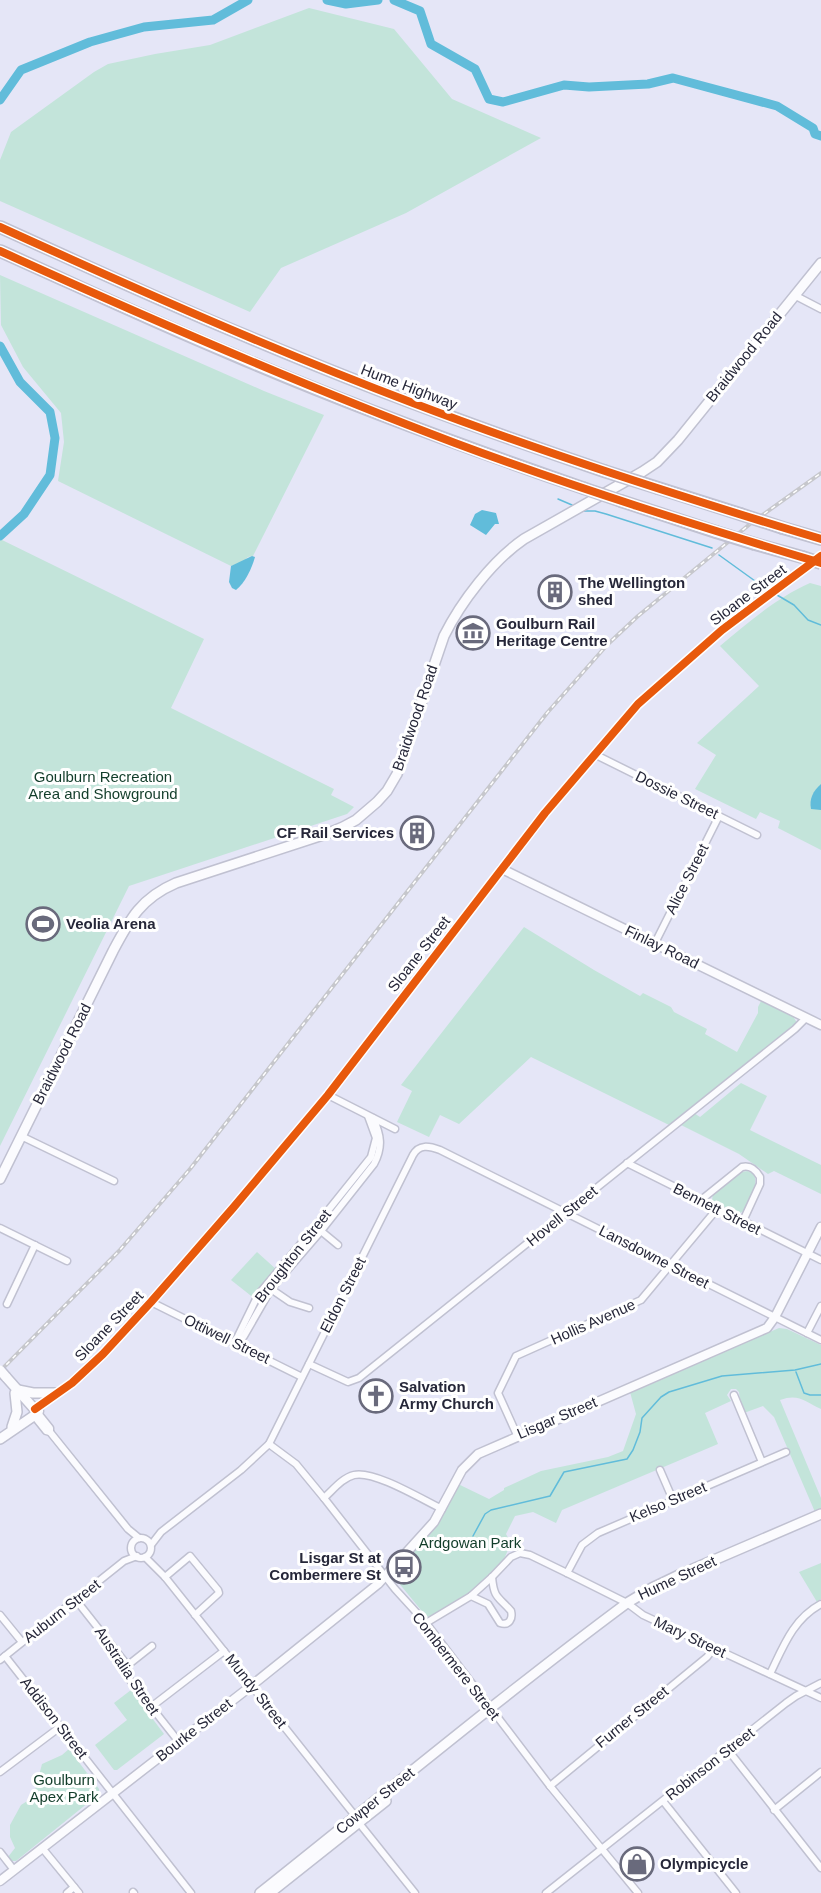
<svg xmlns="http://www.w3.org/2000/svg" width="821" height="1893" font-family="Helvetica,sans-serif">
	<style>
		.green { fill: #c3e4da }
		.water { fill: #61bcda }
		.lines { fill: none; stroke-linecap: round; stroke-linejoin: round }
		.stream { stroke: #61bcda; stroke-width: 1.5 }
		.river { stroke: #61bcda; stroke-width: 9 }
		.street-casing { stroke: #c0c1d1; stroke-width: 9 }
		.secondary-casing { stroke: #c0c1d1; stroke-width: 11 }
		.primary-casing { stroke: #c0c1d1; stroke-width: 12 }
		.highway-casing { stroke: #c0c1d1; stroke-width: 14 }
		.street { stroke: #fbfbfe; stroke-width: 6 }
		.secondary { stroke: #fbfbfe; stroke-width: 8 }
		.primary { stroke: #fbfbfe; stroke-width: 9 }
		.highway { stroke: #fbfbfe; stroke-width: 10 }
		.rail-casing { stroke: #c6c7cc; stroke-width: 4 }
		.rail { stroke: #fff; stroke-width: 1.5; stroke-dasharray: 4.5; stroke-linecap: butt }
		.primary-bridge-casing { stroke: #c0c1d1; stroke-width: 12; stroke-linecap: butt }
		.highway-bridge-casing { stroke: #c0c1d1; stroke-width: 14; stroke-linecap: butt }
		.primary-bridge { stroke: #fbfbfe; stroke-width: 9 }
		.highway-bridge { stroke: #fbfbfe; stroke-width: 10 }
		.cycleway-casing { stroke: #fff; stroke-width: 11 }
		.cycleway { stroke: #e8590c; stroke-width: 8 }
		.labels { text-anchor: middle; stroke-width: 6; stroke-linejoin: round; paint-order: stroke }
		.street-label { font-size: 15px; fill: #262739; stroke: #fff }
		.poi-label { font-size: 15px; font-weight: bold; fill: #262739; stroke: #fff; text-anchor: start }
		.park-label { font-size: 15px; fill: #123d2a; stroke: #fff }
	</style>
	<rect width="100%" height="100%" fill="#e5e6f7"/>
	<g class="green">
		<path d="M309,8l85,21 58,70 89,39 -135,75 -125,55 -31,44 -250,-111v-41l11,-28 83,-60 14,-8 47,-10 55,-9z"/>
		<path d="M0,275l264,116 60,24 -71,141 -5,1 -4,4 -13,5 -173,-85 6,-39 -3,-29 -38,-46 -22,-42z"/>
		<path d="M0,539l204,100 -33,69 163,81 -3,6 23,12 -7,7 -218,72 -129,260z"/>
		<path d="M810,583l11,3v264l-43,-22 2,-7 -20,-9 -4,7 -61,-30 21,-34 -19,-12 62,-57 -39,-40c29,-24 56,-48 90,-63z"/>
		<path d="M524,927l70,43 46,26 3,-3 28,14 3,5 33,17 -2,5 32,18 21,-39v-6l3,-6 32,15 4,7 -27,23 -101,79 -138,-68 -72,67 -19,-9 -11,22 -32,-15 15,-31 -11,-6z"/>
		<path d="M741,1083l26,13 -17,34 71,35v29l-47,-23 -6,3 -29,-20 -58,-29 13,-12 6,4z"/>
		<path d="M748,1171l6,3c5,13 -4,36 -16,40l-25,-11 -1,-3 1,-6 27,-22z"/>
		<path d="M257,1252l20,18 -22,29 -24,-19z"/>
		<path d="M779,1328l8,1 34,16v64c-16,-7 -22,-16 -41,-9l41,98v11l-6,3 -41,-95 -11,-11 -19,7 -4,-12 -1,-9 -3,-3h-5l-4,6 4,6 -26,12 13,31 -156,66 -6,13 -23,-11 -18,4 -9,18 5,9c-3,7 -6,15 -10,21 -14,19 -50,46 -73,53l-3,-2 -27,-33 -2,-4 2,-6 41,-50 19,-38 31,15 15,-9v-2l37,-17 67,-14 15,-6 13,-37 -6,-22z"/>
		<path d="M821,1563v36l-4,3 -18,-30z"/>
		<path d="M131,1690l33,44 -47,36h-3l-19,-25 32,-25 -13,-17z"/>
		<path d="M69,1749l30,40v5l-83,67h-5l-3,-4 7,-9 -5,-11v-12l11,-20 11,-7 2,-4 8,-30 20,-9z"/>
	</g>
	<g class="water">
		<path d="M482,510l14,3 3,11h-4l-9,11 -16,-10 5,-11z"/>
		<path d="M252,556l3,1c-3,11 -10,26 -19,33l-4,-2 -3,-6 2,-16z"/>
		<path d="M821,784v26l-10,-1c-2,-10 2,-18 10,-25z"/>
	</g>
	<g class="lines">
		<g class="stream">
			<path d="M558,499l14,6"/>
			<path d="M584,511h11l11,3 106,34"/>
			<path d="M719,555l43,31 8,3"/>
			<path d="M777,595l17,10 14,15 13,5"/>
			<path d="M796,1372l8,21 6,2h11"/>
			<path d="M473,1536l12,-22 6,-4 59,-14 14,-24 63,-13 6,-9 7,-18 2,-14 19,-21 8,-5 53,-16 73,-6 26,-6"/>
		</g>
		<g class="river">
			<path d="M327,0l19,4 32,-4"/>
			<path d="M394,0l26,11 11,33 44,25 14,30 14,3 61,-17 25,2 59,-3 25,-6 104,28 36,22 2,6 6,2"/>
			<path d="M0,100l21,-30 69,-28 54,-15 69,-7 35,-20"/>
			<path d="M0,346l20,36 30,30 5,26 -5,37 -26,39 -24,22"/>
		</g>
		<g class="street-casing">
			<g id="street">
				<path d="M794,295l27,14"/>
				<path d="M596,755l161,80"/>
				<path d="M655,943l64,-127"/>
				<path d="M328,1095l67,34"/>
				<path d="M21,1136l93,45"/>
				<path d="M627,1163l194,97"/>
				<path d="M701,1200l41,-33c9,-2 14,3 18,10v7l-17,37"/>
				<path d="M0,1228l67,33"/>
				<path d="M321,1231l17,14"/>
				<path d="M271,1289l19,13 19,6"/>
				<path d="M151,1302l151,75"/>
				<path d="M7,1304l28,-59"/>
				<path d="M807,1333l14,-27"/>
				<path d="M238,1343l-1,-5 21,-43 56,-67 57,-71 5,-19 -8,-22"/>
				<path d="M238,1343l6,-7 27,-47 50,-58 53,-67c9,-17 7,-29 -1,-46"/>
				<path d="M309,1364l39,18 11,-4 436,-349 11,-11"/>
				<path d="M734,1395l28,67"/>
				<path d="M35,1409l37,-26 31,-29 48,-52 82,-94 95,-113 217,-282 93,-109 84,-74 99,-74"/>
				<path d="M40,1411l-2,2 12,15v4"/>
				<path d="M34,1416l12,15 4,1 78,97 11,9"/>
				<path d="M517,1435l-19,-42 18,-37 125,-56 76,-91"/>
				<path d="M269,1444l27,20 28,34 71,91 31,34 124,163 88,107"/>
				<path d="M660,1470l13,30"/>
				<path d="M324,1498c9,-8 18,-20 30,-23 20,-5 69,25 88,34"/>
				<circle cx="141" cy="1548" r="10"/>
				<path d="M151,1545l10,-13 80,-62 28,-26 144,-289c6,-11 16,-9 27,-5l381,190"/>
				<path d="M145,1557l20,20 191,240"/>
				<path d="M567,1573l15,-28 16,-12 188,-81"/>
				<path d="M165,1577l25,-21 28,34 1,3 -24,22"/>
				<path d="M471,1596l17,8 12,19c9,3 13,-4 11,-12 -13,-15 -17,-12 -19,-34"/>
				<path d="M76,1600l48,61 -1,8 7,11 49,62"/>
				<path d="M0,1615l22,27"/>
				<path d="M426,1623l45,-27 21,-19 19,-20 9,-4 10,2 37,18 60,30 16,12 178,83"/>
				<path d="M5,1656l186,237"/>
				<path d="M0,1660l124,-99 13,-5"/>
				<path d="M123,1669l29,-23"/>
				<path d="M770,1674c13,-27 23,-55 51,-70"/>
				<path d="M151,1707l73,-56"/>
				<path d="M728,1750l93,118"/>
				<path d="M0,1772l60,-45"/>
				<path d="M550,1786l157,-129 7,-9"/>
				<path d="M663,1801l73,92"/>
				<path d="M774,1810l47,-38"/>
				<path d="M359,1823l56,70"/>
				<path d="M43,1849l36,44"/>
				<path d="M0,1852l14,18"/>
				<path d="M133,1892l1,1"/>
				<path d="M67,1893l7,-6"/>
				<path d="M546,1893l240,-190 10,-7 25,-13"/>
			</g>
		</g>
		<g class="secondary-casing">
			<g id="secondary">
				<path d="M502,869l319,156"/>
				<path d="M0,1881l251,-195 127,-102 56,-62 28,-52 16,-16 289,-126 8,-11 46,-90"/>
			</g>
		</g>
		<g class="primary-casing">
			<g id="primary">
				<path d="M0,1179l113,-228c17,-32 28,-53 63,-68l150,-49 17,-7 13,-7 21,-18 10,-11 10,-17 47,-138c17,-34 48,-75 80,-97l118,-67 15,-10 21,-22 143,-177"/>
				<path d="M18,1390l15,3h22"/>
				<path d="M12,1427l5,-15 -2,-19"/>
				<path d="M0,1439l38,-26 -32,-36"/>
				<path d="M260,1893c122,-97 242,-197 367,-290l25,-15 27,-13 142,-61"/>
				<path d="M270,1893l116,-92"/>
			</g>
		</g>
		<g class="highway-casing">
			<g id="highway">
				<path d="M0,227c82,37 163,75 246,109 117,50 237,94 358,135"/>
				<path d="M0,251c76,34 152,70 229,102 116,50 235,94 354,135"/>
				<path d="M658,488l82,26"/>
				<path d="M621,501l95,31"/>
				<path d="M783,528l38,11"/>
				<path d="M755,544l47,13"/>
			</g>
		</g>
		<use href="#street" class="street"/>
		<use href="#secondary" class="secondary"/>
		<use href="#primary" class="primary"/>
		<use href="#highway" class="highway"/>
		<g class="rail-casing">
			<path id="rail" d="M0,1371l119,-120 71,-82 357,-456 60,-68 31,-29 112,-92 71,-51"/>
		</g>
		<use href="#rail" class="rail"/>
		<g class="primary-bridge-casing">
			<path id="primary-bridge" d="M0,1370l6,7"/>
		</g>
		<g class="highway-bridge-casing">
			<g id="highway-bridge">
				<path d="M604,471l54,17"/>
				<path d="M583,488l38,13"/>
				<path d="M740,514l43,14"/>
				<path d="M716,532l39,12"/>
				<path d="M802,557l19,6"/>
			</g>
		</g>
		<use href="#primary-bridge" class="primary-bridge"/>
		<use href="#highway-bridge" class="highway-bridge"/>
		<g class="cycleway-casing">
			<g id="cycleway">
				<path d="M0,227c136,62 273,123 413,176 134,51 271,95 408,136"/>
				<path d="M0,251c150,68 301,134 455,192 120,45 243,83 366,120"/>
				<path d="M35,1409l37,-26 31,-29 48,-52 82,-94 95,-113 217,-282 93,-109 84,-74 99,-74"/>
			</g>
		</g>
		<use href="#cycleway" class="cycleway"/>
	</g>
	<defs>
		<g id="building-ring" transform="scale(1.725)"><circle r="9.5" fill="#fff" stroke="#696a7c" stroke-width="1.5"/><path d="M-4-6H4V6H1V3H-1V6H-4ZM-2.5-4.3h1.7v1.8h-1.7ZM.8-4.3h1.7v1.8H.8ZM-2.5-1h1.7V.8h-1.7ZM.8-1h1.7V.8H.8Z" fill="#696a7c"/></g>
		<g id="museum-ring" transform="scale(1.725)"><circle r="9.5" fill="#fff" stroke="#696a7c" stroke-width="1.5"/><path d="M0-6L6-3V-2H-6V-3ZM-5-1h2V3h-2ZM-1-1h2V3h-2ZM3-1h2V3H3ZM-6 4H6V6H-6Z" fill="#696a7c"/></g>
		<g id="stadium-ring" transform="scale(1.725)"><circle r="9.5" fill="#fff" stroke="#696a7c" stroke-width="1.5"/><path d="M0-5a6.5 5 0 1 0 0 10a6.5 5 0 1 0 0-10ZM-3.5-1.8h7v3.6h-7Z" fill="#696a7c"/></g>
		<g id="church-ring" transform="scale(1.725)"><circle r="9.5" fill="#fff" stroke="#696a7c" stroke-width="1.5"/><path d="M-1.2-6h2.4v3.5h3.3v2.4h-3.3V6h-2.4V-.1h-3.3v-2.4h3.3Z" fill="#696a7c"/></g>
		<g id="bus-ring" transform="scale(1.725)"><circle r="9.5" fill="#fff" stroke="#696a7c" stroke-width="1.5"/><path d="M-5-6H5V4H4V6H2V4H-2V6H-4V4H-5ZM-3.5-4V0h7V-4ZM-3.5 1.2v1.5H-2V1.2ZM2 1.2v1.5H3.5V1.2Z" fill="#696a7c"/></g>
		<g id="shop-ring" transform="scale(1.725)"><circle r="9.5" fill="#fff" stroke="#696a7c" stroke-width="1.5"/><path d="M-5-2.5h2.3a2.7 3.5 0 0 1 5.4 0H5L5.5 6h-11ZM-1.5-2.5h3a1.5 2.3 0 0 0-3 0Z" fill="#696a7c"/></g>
	</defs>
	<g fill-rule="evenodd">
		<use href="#building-ring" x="555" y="592"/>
		<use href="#museum-ring" x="473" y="633"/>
		<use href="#building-ring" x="417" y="833"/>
		<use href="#stadium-ring" x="43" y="924"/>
		<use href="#church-ring" x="376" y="1396"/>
		<use href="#bus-ring" x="404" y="1567"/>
		<use href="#shop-ring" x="637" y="1864"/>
	</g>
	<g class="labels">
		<g class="street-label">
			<text transform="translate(744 357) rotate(-51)" y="5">Braidwood Road</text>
			<text transform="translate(409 387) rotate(21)" y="5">Hume Highway</text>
			<text transform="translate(748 595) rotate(-37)" y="5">Sloane Street</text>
			<text transform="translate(415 718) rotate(-71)" y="5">Braidwood Road</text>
			<text transform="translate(677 795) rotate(26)" y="5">Dossie Street</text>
			<text transform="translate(687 879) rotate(-63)" y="5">Alice Street</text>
			<text transform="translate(662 947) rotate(26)" y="5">Finlay Road</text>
			<text transform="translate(419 954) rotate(-52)" y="5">Sloane Street</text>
			<text transform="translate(62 1054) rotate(-63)" y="5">Braidwood Road</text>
			<text transform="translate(717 1209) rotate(27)" y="5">Bennett Street</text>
			<text transform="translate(562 1216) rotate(-39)" y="5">Hovell Street</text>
			<text transform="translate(293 1256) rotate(-52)" y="5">Broughton Street</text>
			<text transform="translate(654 1257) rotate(27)" y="5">Lansdowne Street</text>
			<text transform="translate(343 1295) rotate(-63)" y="5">Eldon Street</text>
			<text transform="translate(593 1322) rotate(-24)" y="5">Hollis Avenue</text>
			<text transform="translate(109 1326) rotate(-46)" y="5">Sloane Street</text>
			<text transform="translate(227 1339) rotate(26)" y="5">Ottiwell Street</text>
			<text transform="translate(557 1418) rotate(-23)" y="5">Lisgar Street</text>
			<text transform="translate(668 1502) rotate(-23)" y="5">Kelso Street</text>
			<text transform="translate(677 1578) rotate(-25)" y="5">Hume Street</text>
			<text transform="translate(62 1611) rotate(-38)" y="5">Auburn Street</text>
			<text transform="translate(690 1637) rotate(25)" y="5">Mary Street</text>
			<text transform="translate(456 1666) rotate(52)" y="5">Combermere Street</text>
			<text transform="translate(127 1671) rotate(56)" y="5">Australia Street</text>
			<text transform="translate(256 1691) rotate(52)" y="5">Mundy Street</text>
			<text transform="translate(632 1717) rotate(-39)" y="5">Furner Street</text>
			<text transform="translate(54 1718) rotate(52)" y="5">Addison Street</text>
			<text transform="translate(194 1730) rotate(-38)" y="5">Bourke Street</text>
			<text transform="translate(710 1764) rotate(-38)" y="5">Robinson Street</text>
			<text transform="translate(375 1801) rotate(-39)" y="5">Cowper Street</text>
		</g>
		<g class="poi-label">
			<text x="578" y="588">The Wellington<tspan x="578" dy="17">shed</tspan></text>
			<text x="496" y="629">Goulburn Rail<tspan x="496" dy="17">Heritage Centre</tspan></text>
			<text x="394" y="838" text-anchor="end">CF Rail Services</text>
			<text x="66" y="929">Veolia Arena</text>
			<text x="399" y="1392">Salvation<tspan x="399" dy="17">Army Church</tspan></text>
			<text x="381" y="1563" text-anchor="end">Lisgar St at<tspan x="381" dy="17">Combermere St</tspan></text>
			<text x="660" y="1869">Olympicycle</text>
		</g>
		<g class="park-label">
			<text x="103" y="782">Goulburn Recreation<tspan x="103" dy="17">Area and Showground</tspan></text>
			<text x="470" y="1548">Ardgowan Park</text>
			<text x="64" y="1785">Goulburn<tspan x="64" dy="17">Apex Park</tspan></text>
		</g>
	</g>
</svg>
